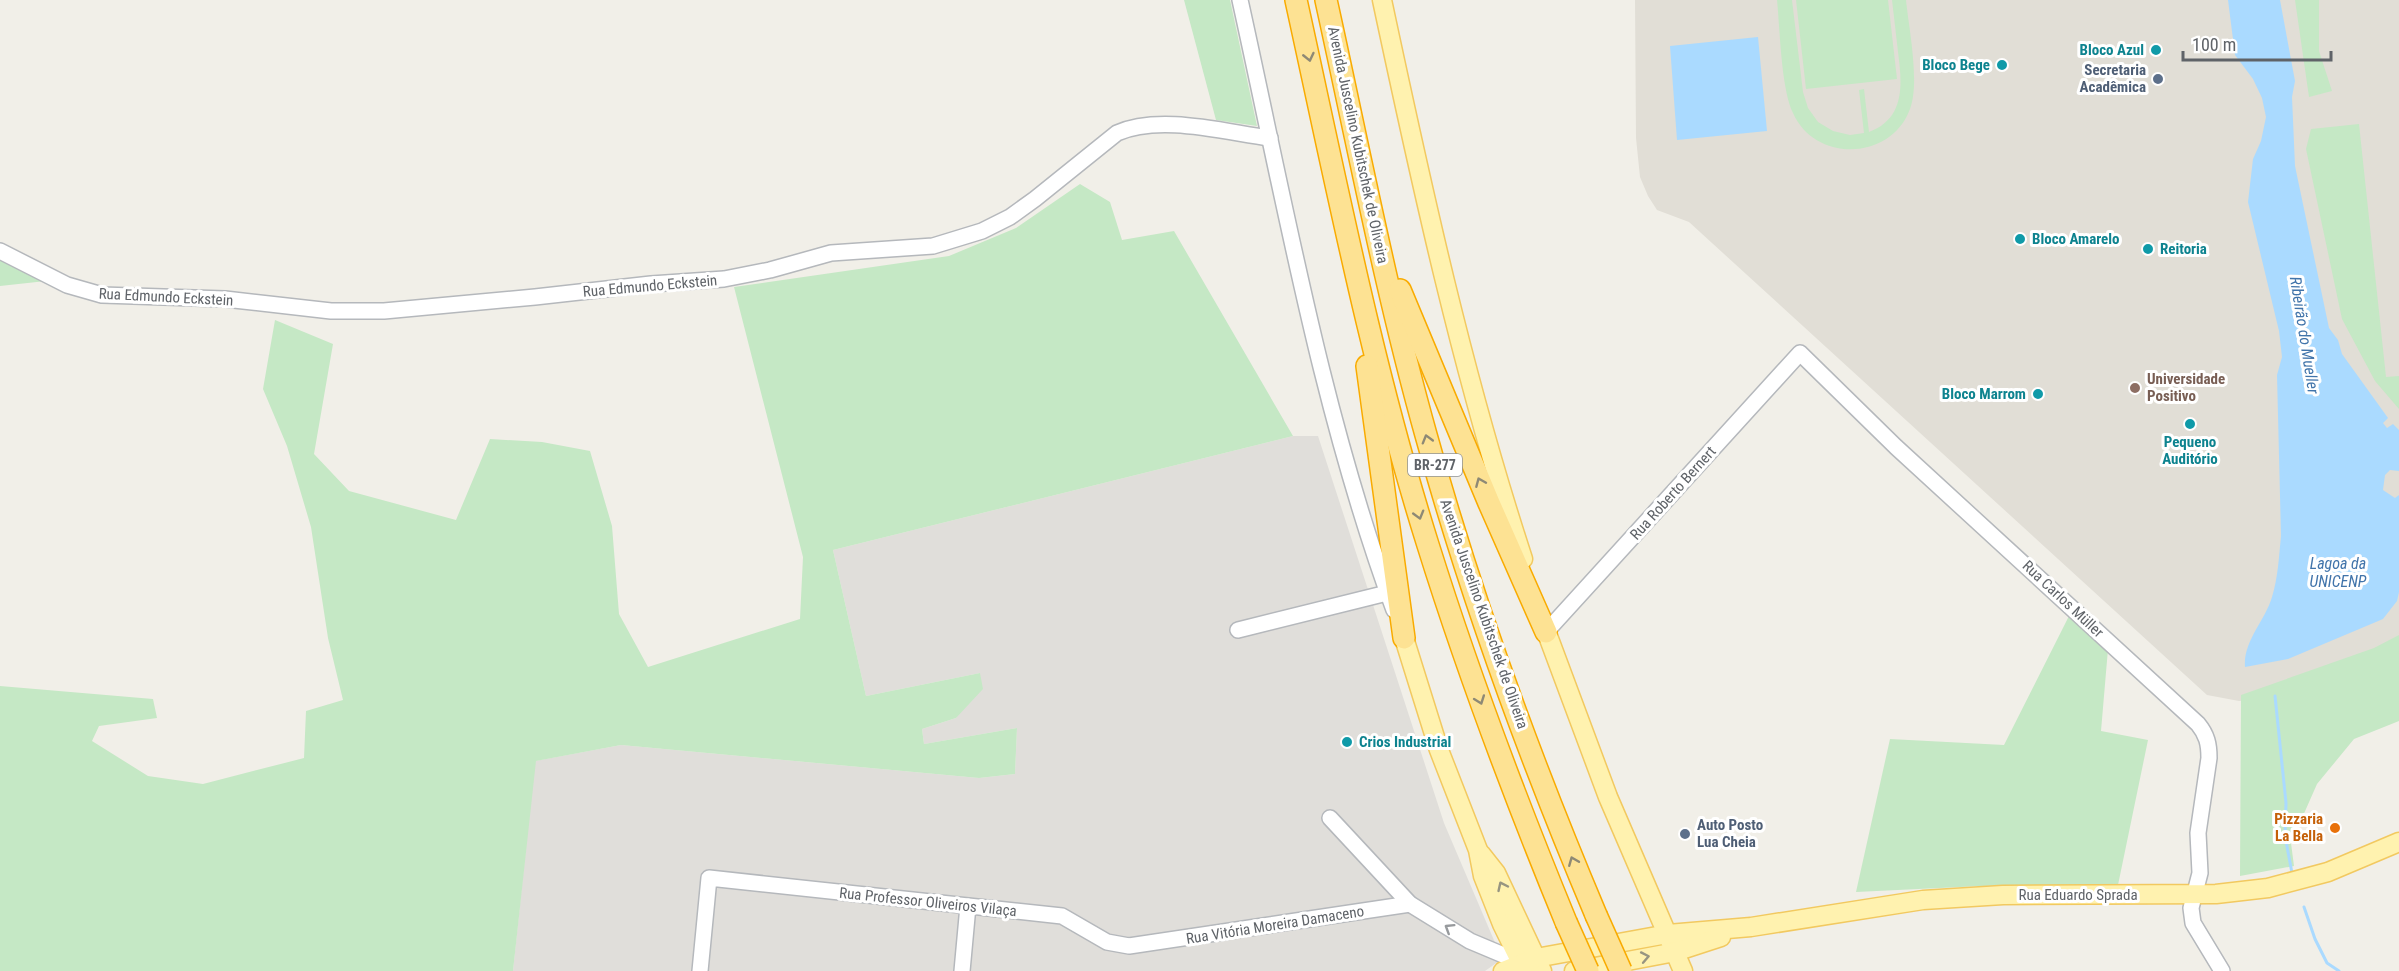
<svg xmlns="http://www.w3.org/2000/svg" width="2399" height="971" font-family="'Roboto Condensed',sans-serif">
	<style>
		.industrial { fill: #e0deda }
		.education { fill: #e1ded6 }
		.green { fill: #c5e8c5 }
		.water { fill: #aadaff }
		.lines { fill: none; stroke-linecap: round; stroke-linejoin: round }
		.stream { stroke: #aadaff; stroke-width: 3 }
		.minor-casing { stroke: #b5b8bc; stroke-width: 18 }
		.major-casing { stroke: #f2c960; stroke-width: 21 }
		.highway-casing { stroke: #f9ab00; stroke-width: 24 }
		.minor { stroke: #fff; stroke-width: 15 }
		.major { stroke: #fff2af; stroke-width: 18 }
		.highway { stroke: #fde293; stroke-width: 21 }
		.highway-bridge-casing { stroke: #f9ab00; stroke-width: 24; stroke-linecap: butt }
		.highway-bridge { stroke: #fde293; stroke-width: 21 }
		.oneway { stroke: #8e8975 }
		.oneway2 { stroke: #979581 }
		.oneway3 { stroke: #979a9d }
		.culture-dot { fill: #0f9aa8; stroke: #fff; stroke-width: 2 }
		.service-dot { fill: #5c6f8a; stroke: #fff; stroke-width: 2 }
		.education-dot { fill: #8d6e63; stroke: #fff; stroke-width: 2 }
		.food-dot { fill: #e8710a; stroke: #fff; stroke-width: 2 }
		.labels { text-anchor: middle; stroke-width: 6; stroke-linejoin: round; paint-order: stroke }
		.shield { fill: #fff; stroke: #8f9295; stroke-width: 1.5 }
		.shield-label { font-size: 14px; font-weight: bold; fill: #5f6368 }
		.culture-label { font-size: 15px; font-weight: bold; fill: #0d838f; stroke: #fff; text-anchor: end }
		.service-label { font-size: 15px; font-weight: bold; fill: #4e5e75; stroke: #fff; text-anchor: end }
		.street-label { font-size: 15px; fill: #5f6368; stroke: #fff }
		.education-label { font-size: 15px; font-weight: bold; fill: #785e54; stroke: #fff; text-anchor: start }
		.food-label { font-size: 15px; font-weight: bold; fill: #c56008; stroke: #fff; text-anchor: end }
		.water-label { font-size: 16px; font-style: italic; fill: #4174aa; stroke: #fff }
	</style>
	<rect width="100%" height="100%" fill="#f1efe8"/>
	<path class="industrial" d="M1293,436h25l126,387 58,136 -17,12h-972l22,-210 86,-16 358,33 36,-4 2,-46 -93,16 -2,-15 34,-11 24,-45 -114,23 -33,-146z"/>
	<path class="education" d="M1635,0h764v643l-136,56 -24,2 -32,-6 -518,-473 -32,-12 -9,-14 -8,-19 -4,-39z"/>
	<g class="green">
		<path d="M1184,0h46l27,126 -41,-6z"/>
		<path d="M1777,0h15l11,92 5,16 10,14 15,9 17,4 14,-2 -5,-43 5,-1 5,43c37,-14 33,-49 29,-80 -2,-18 -4,-35 -6,-52h14c3,29 14,82 4,109 -19,52 -95,54 -117,4 -12,-25 -13,-84 -16,-113z"/>
		<path d="M1796,0h92l9,79 -91,10z"/>
		<path d="M2295,0h24v51l13,40 -23,6z"/>
		<path d="M2359,124l27,253 13,-1v33l-24,-28 -33,-62 -36,-170 5,-20z"/>
		<path d="M1080,184l30,18 12,38 52,-9 119,205 -460,114 33,146 114,-23 3,16 -27,29 -34,11 2,15 93,-16 -2,46 -36,4 -358,-33 -85,16 -23,210h-513v-285l153,13 4,19 -58,8 -7,15 56,35 55,8 101,-26 2,-47 37,-11 -15,-62 -17,-111 -24,-81 -24,-57 12,-69 58,24 -19,110 35,37 107,29 34,-81 52,3 48,9 22,75 7,88 29,53 152,-48 3,-62 -69,-270 215,-31 67,-28z"/>
		<path d="M0,256l46,25 -46,5z"/>
		<path d="M2069,616l39,33 -7,82 47,9 -30,145 -137,1 -125,6 34,-153 114,6z"/>
		<path d="M2399,635v86l-45,18 -37,45 -26,59 3,23 -54,10 1,-181 133,-47z"/>
	</g>
	<g class="water">
		<path d="M2228,0h52l15,81 -3,16 3,69 34,162 9,12 4,14 46,64 -5,5 4,5 6,-4 6,6v41l-9,-1 -5,5 -2,15 12,8 4,-3v97l-2,9 -14,18 -95,40 -43,8c-2,-26 20,-46 27,-70 6,-19 7,-41 9,-61l-4,-161 5,-18 -3,-26 -31,-129 5,-43 8,-18 5,-24 -4,-19 -9,-19 -18,-24z"/>
		<path d="M1758,37l9,94 -90,9 -7,-94z"/>
	</g>
	<g class="lines">
		<g class="stream">
			<path d="M2275,696l11,107 -1,33 7,37"/>
			<path d="M2304,907l11,32 12,24 12,8"/>
		</g>
		<g class="minor-casing">
			<g id="minor">
				<path d="M1240,0c45,203 82,415 154,610"/>
				<path d="M0,251l67,34 35,10 123,4 106,12h53l151,-14 116,-13 73,-5 46,-9 61,-17 102,-7 49,-15 28,-14 25,-18 82,-66c43,-19 107,-1 153,5"/>
				<path d="M1238,630l149,-37"/>
				<path d="M1546,632l254,-279 96,94 302,277c9,11 11,20 11,34l-11,75 2,40 -9,35 2,15 29,48"/>
				<path d="M1330,818l80,86 60,37 50,21"/>
				<path d="M700,971l9,-93 353,38 45,26 22,4 281,-42"/>
				<path d="M962,971l6,-65"/>
			</g>
		</g>
		<g class="major-casing">
			<g id="major">
				<path d="M1382,0c40,188 81,376 141,559"/>
				<path d="M1542,620l66,177 75,174"/>
				<path d="M1404,638l35,112 39,100 5,26 19,48 23,47"/>
				<path d="M1481,854l15,19 46,98"/>
				<path d="M1503,971l33,-13 132,-24 83,-7 172,-27 80,-5 213,-1 52,-6 60,-16 71,-30"/>
				<path d="M1574,971l101,-19 46,-15"/>
			</g>
		</g>
		<g class="highway-casing">
			<g id="highway">
				<path d="M1296,0c40,182 76,367 132,545 40,128 87,253 138,377"/>
				<path d="M1326,0c32,145 60,292 100,435 45,163 104,324 170,480"/>
				<path d="M1400,290l89,213 57,129"/>
				<path d="M1367,366l37,272"/>
			</g>
		</g>
		<use href="#minor" class="minor"/>
		<use href="#major" class="major"/>
		<use href="#highway" class="highway"/>
		<g class="highway-bridge-casing">
			<g id="highway-bridge">
				<path d="M1596,915l25,56"/>
				<path d="M1566,922l22,49"/>
			</g>
		</g>
		<use href="#highway-bridge" class="highway-bridge"/>
	</g>
	<defs><path id="oneway-chevron" d="M-2-3.5L2.5 0L-2 3.5" fill="none" stroke-width="1.6" stroke-linecap="round" stroke-linejoin="round" transform="scale(1.5)"/></defs>
	<g class="oneway">
		<use href="#oneway-chevron" transform="translate(1309 57) rotate(77)"/>
		<use href="#oneway-chevron" transform="translate(1427 439) rotate(-106)"/>
		<use href="#oneway-chevron" transform="translate(1480 482) rotate(-113)"/>
		<use href="#oneway-chevron" transform="translate(1419 515) rotate(74)"/>
		<use href="#oneway-chevron" transform="translate(1480 700) rotate(70)"/>
		<use href="#oneway-chevron" transform="translate(1573 861) rotate(-112)"/>
	</g>
	<g class="oneway2">
		<use href="#oneway-chevron" transform="translate(1502 886) rotate(-115)"/>
		<use href="#oneway-chevron" transform="translate(1645 957) rotate(-11)"/>
	</g>
	<use class="oneway3" href="#oneway-chevron" transform="translate(1449 928) rotate(-148)"/>
	<g class="culture-dot">
		<circle cx="2156" cy="50" r="6"/>
		<circle cx="2002" cy="65" r="6"/>
		<circle cx="2020" cy="239" r="6"/>
		<circle cx="2148" cy="249" r="6"/>
		<circle cx="2038" cy="394" r="6"/>
		<circle cx="2190" cy="424" r="6"/>
		<circle cx="1347" cy="742" r="6"/>
	</g>
	<g class="service-dot">
		<circle cx="2158" cy="79" r="6"/>
		<circle cx="1685" cy="834" r="6"/>
	</g>
	<circle class="education-dot" cx="2135" cy="388" r="6"/>
	<circle class="food-dot" cx="2335" cy="828" r="6"/>
	<g class="labels">
		<rect class="shield" x="1408" y="454" width="54" height="22" rx="4.5"/>
		<g class="shield-label">
			<text x="1435" y="470">BR-277</text>
		</g>
		<g class="culture-label">
			<text x="2144" y="55">Bloco Azul</text>
			<text x="1990" y="70">Bloco Bege</text>
			<text x="2032" y="244" text-anchor="start">Bloco Amarelo</text>
			<text x="2160" y="254" text-anchor="start">Reitoria</text>
			<text x="2026" y="399">Bloco Marrom</text>
			<text x="2190" y="447" text-anchor="middle">Pequeno<tspan x="2190" dy="17">Auditório</tspan></text>
			<text x="1359" y="747" text-anchor="start">Crios Industrial</text>
		</g>
		<g class="service-label">
			<text x="2146" y="75">Secretaria<tspan x="2146" dy="17">Acadêmica</tspan></text>
			<text x="1697" y="830" text-anchor="start">Auto Posto<tspan x="1697" dy="17">Lua Cheia</tspan></text>
		</g>
		<g class="street-label">
			<text transform="translate(1358 145) rotate(78)" y="5">Avenida Juscelino Kubitschek de Oliveira</text>
			<text transform="translate(650 286) rotate(-5)" y="5">Rua Edmundo Eckstein</text>
			<text transform="translate(166 297) rotate(3)" y="5">Rua Edmundo Eckstein</text>
			<text transform="translate(1673 493) rotate(-48)" y="5">Rua Roberto Bernert</text>
			<text transform="translate(2063 599) rotate(43)" y="5">Rua Carlos Müller</text>
			<text transform="translate(1484 614) rotate(71)" y="5">Avenida Juscelino Kubitschek de Oliveira</text>
			<text x="2078" y="900">Rua Eduardo Sprada</text>
			<text transform="translate(928 902) rotate(6)" y="5">Rua Professor Oliveiros Vilaça</text>
			<text transform="translate(1275 925) rotate(-9)" y="5">Rua Vitória Moreira Damaceno</text>
		</g>
		<g class="education-label">
			<text x="2147" y="384">Universidade<tspan x="2147" dy="17">Positivo</tspan></text>
		</g>
		<g class="food-label">
			<text x="2323" y="824">Pizzaria<tspan x="2323" dy="17">La Bella</tspan></text>
		</g>
		<g class="water-label">
			<text transform="translate(2305 335) rotate(81)" y="6">Ribeirão do Mueller</text>
			<text x="2338" y="569">Lagoa da<tspan x="2338" dy="18">UNICENP</tspan></text>
		</g>
	</g>
	<path d="M2183 51v9h148v-9" fill="none" stroke="#5f6368" stroke-width="3"/>
	<text x="2192" y="51" font-size="18" fill="#5f6368" stroke="#ffffff" stroke-width="4.5" paint-order="stroke">100 m</text>
</svg>
